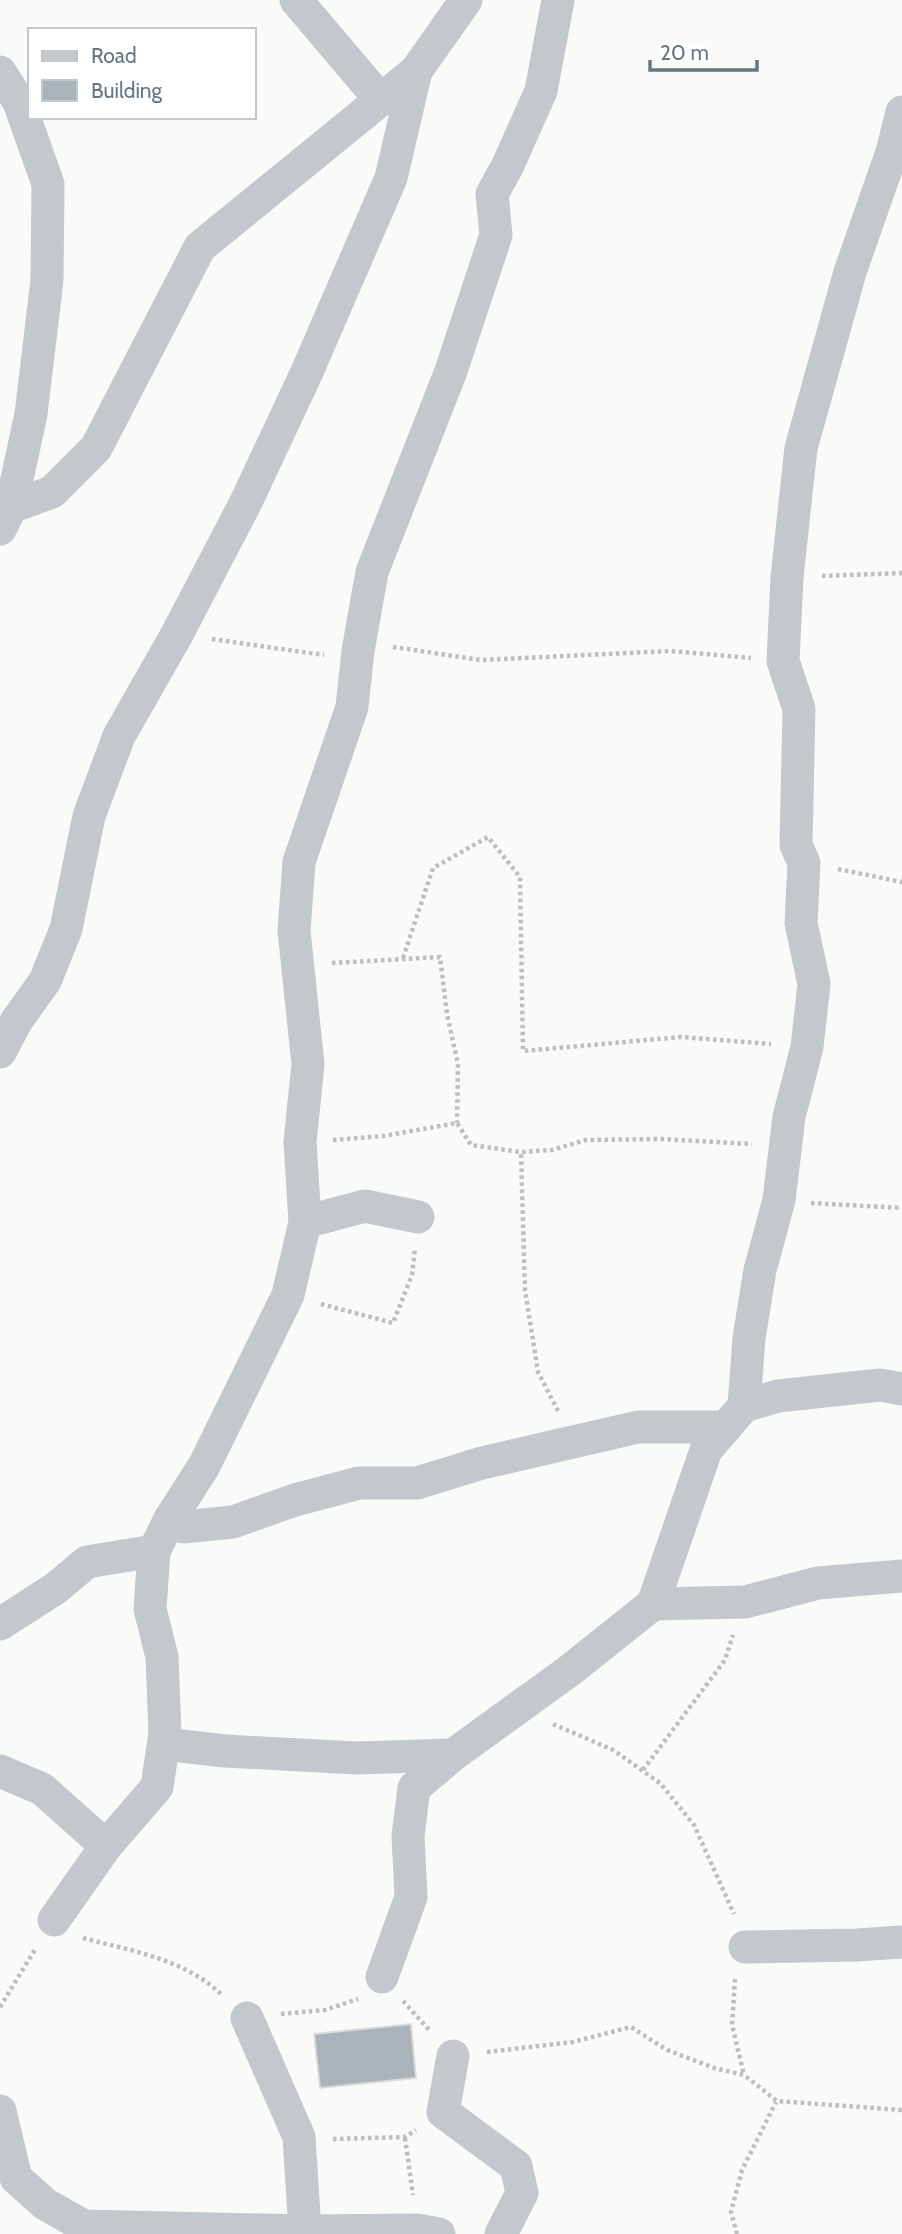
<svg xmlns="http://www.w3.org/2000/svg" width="902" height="2234" font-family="Cabin,sans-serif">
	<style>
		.building { fill: #aab3b9; stroke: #dcdcda; stroke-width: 2 }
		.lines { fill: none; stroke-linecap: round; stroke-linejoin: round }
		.path { stroke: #bbbfc2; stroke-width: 4.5; stroke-dasharray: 3.5 3.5; stroke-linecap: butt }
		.street { stroke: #c3c8cc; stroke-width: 33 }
	</style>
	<rect width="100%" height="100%" fill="#fafaf8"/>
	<path class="building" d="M411,2024l5,54 -96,10 -6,-54z"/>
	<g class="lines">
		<g class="path">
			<path d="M822,576l80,-3"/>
			<path d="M212,639l112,16"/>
			<path d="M393,647l88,13 190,-9 80,7"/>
			<path d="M838,869l64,13"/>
			<path d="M403,958l30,-90 55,-31 32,40 3,174 158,-14 90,7"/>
			<path d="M332,963l108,-6 7,57 11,50 -1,59"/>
			<path d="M333,1140l50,-4 74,-13 14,22 50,7"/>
			<path d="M811,1203l91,5"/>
			<path d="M321,1304l72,19 19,-48 3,-26"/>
			<path d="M558,1411l-20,-39 -13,-82 -4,-138 31,-2 34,-10 75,-1 91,5"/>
			<path d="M553,1724l60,26 47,33 34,42 40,89"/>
			<path d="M643,1770l82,-110 8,-25"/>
			<path d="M83,1938c49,13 102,21 139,57"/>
			<path d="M735,1979l-3,46 12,50"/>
			<path d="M403,2001l27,30"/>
			<path d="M0,2007l36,-59"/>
			<path d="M281,2014l44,-4 33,-11"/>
			<path d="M487,2052l86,-10 58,-15 36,23 47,18 30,7 33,26 125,9"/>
			<path d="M405,2138l8,57"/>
			<path d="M333,2139l72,-2 11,-7"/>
			<path d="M737,2234l-6,-22 11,-42 34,-68"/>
		</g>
		<g class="street">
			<path d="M296,0l83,98"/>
			<path d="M0,72l19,30 29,82 -1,96 -16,134 -20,93 -11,-4"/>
			<path d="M0,529l11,-22 41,-15 44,-44 104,-201 216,-176 50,-71"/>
			<path d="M0,1052l17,-32 28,-39 21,-52 23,-113 30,-80 57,-100 69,-132 61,-130 85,-196 25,-107"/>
			<path d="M305,1222l60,-16 53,11"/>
			<path d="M744,1406l5,-68 11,-68 19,-70 10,-83 18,-70 7,-63 -13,-61 3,-60 -8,-18 3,-136 -16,-48 4,-84 14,-129 49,-176 42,-120 10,-40"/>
			<path d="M170,1519l13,8 50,-5 62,-22 64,-17h58l65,-20 156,-36h88"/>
			<path d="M653,1604l92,-2 73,-19 84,-7"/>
			<path d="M0,1624l56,-36 31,-26 67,-11 16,-32 34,-53 84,-171 17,-73 -5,-80 8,-78 -14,-133 5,-69 53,-155 6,-56 14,-79 79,-201 45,-136 -4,-41 15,-27 34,-76 17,-91"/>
			<path d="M164,1744l61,7 131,7 97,-3"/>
			<path d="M0,1771l42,18 64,57"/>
			<path d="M54,1920l52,-74 51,-59 8,-54 -3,-76 -12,-48 4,-58"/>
			<path d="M745,1947l112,-2 45,-3"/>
			<path d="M382,1977l29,-80 -3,-61 6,-48 39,-33 116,-84 84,-67 53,-154 38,-44 34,-10 102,-11 22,4"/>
			<path d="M247,2018l52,119 6,94"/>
			<path d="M453,2056l-10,56 73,54 6,27 -21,41"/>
			<path d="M0,2111l16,67 29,26 39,22 221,5 112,-1 22,4"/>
		</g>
	</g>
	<rect x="28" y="28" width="228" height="91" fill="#ffffff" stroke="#c1c8cd" stroke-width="2"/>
	<rect x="42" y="51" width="35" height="10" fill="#c3c8cc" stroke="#c1c8cd" stroke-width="2"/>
	<text x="91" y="63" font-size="21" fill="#657683">Road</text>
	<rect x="42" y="80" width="35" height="21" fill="#aab3b9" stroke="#c1c8cd" stroke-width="2"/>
	<text x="91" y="98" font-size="21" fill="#657683">Building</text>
	<path d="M650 60v10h107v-10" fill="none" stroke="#657683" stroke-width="3.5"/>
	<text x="660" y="60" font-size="21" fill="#657683" stroke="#ffffff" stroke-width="5" paint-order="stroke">20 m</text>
</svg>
